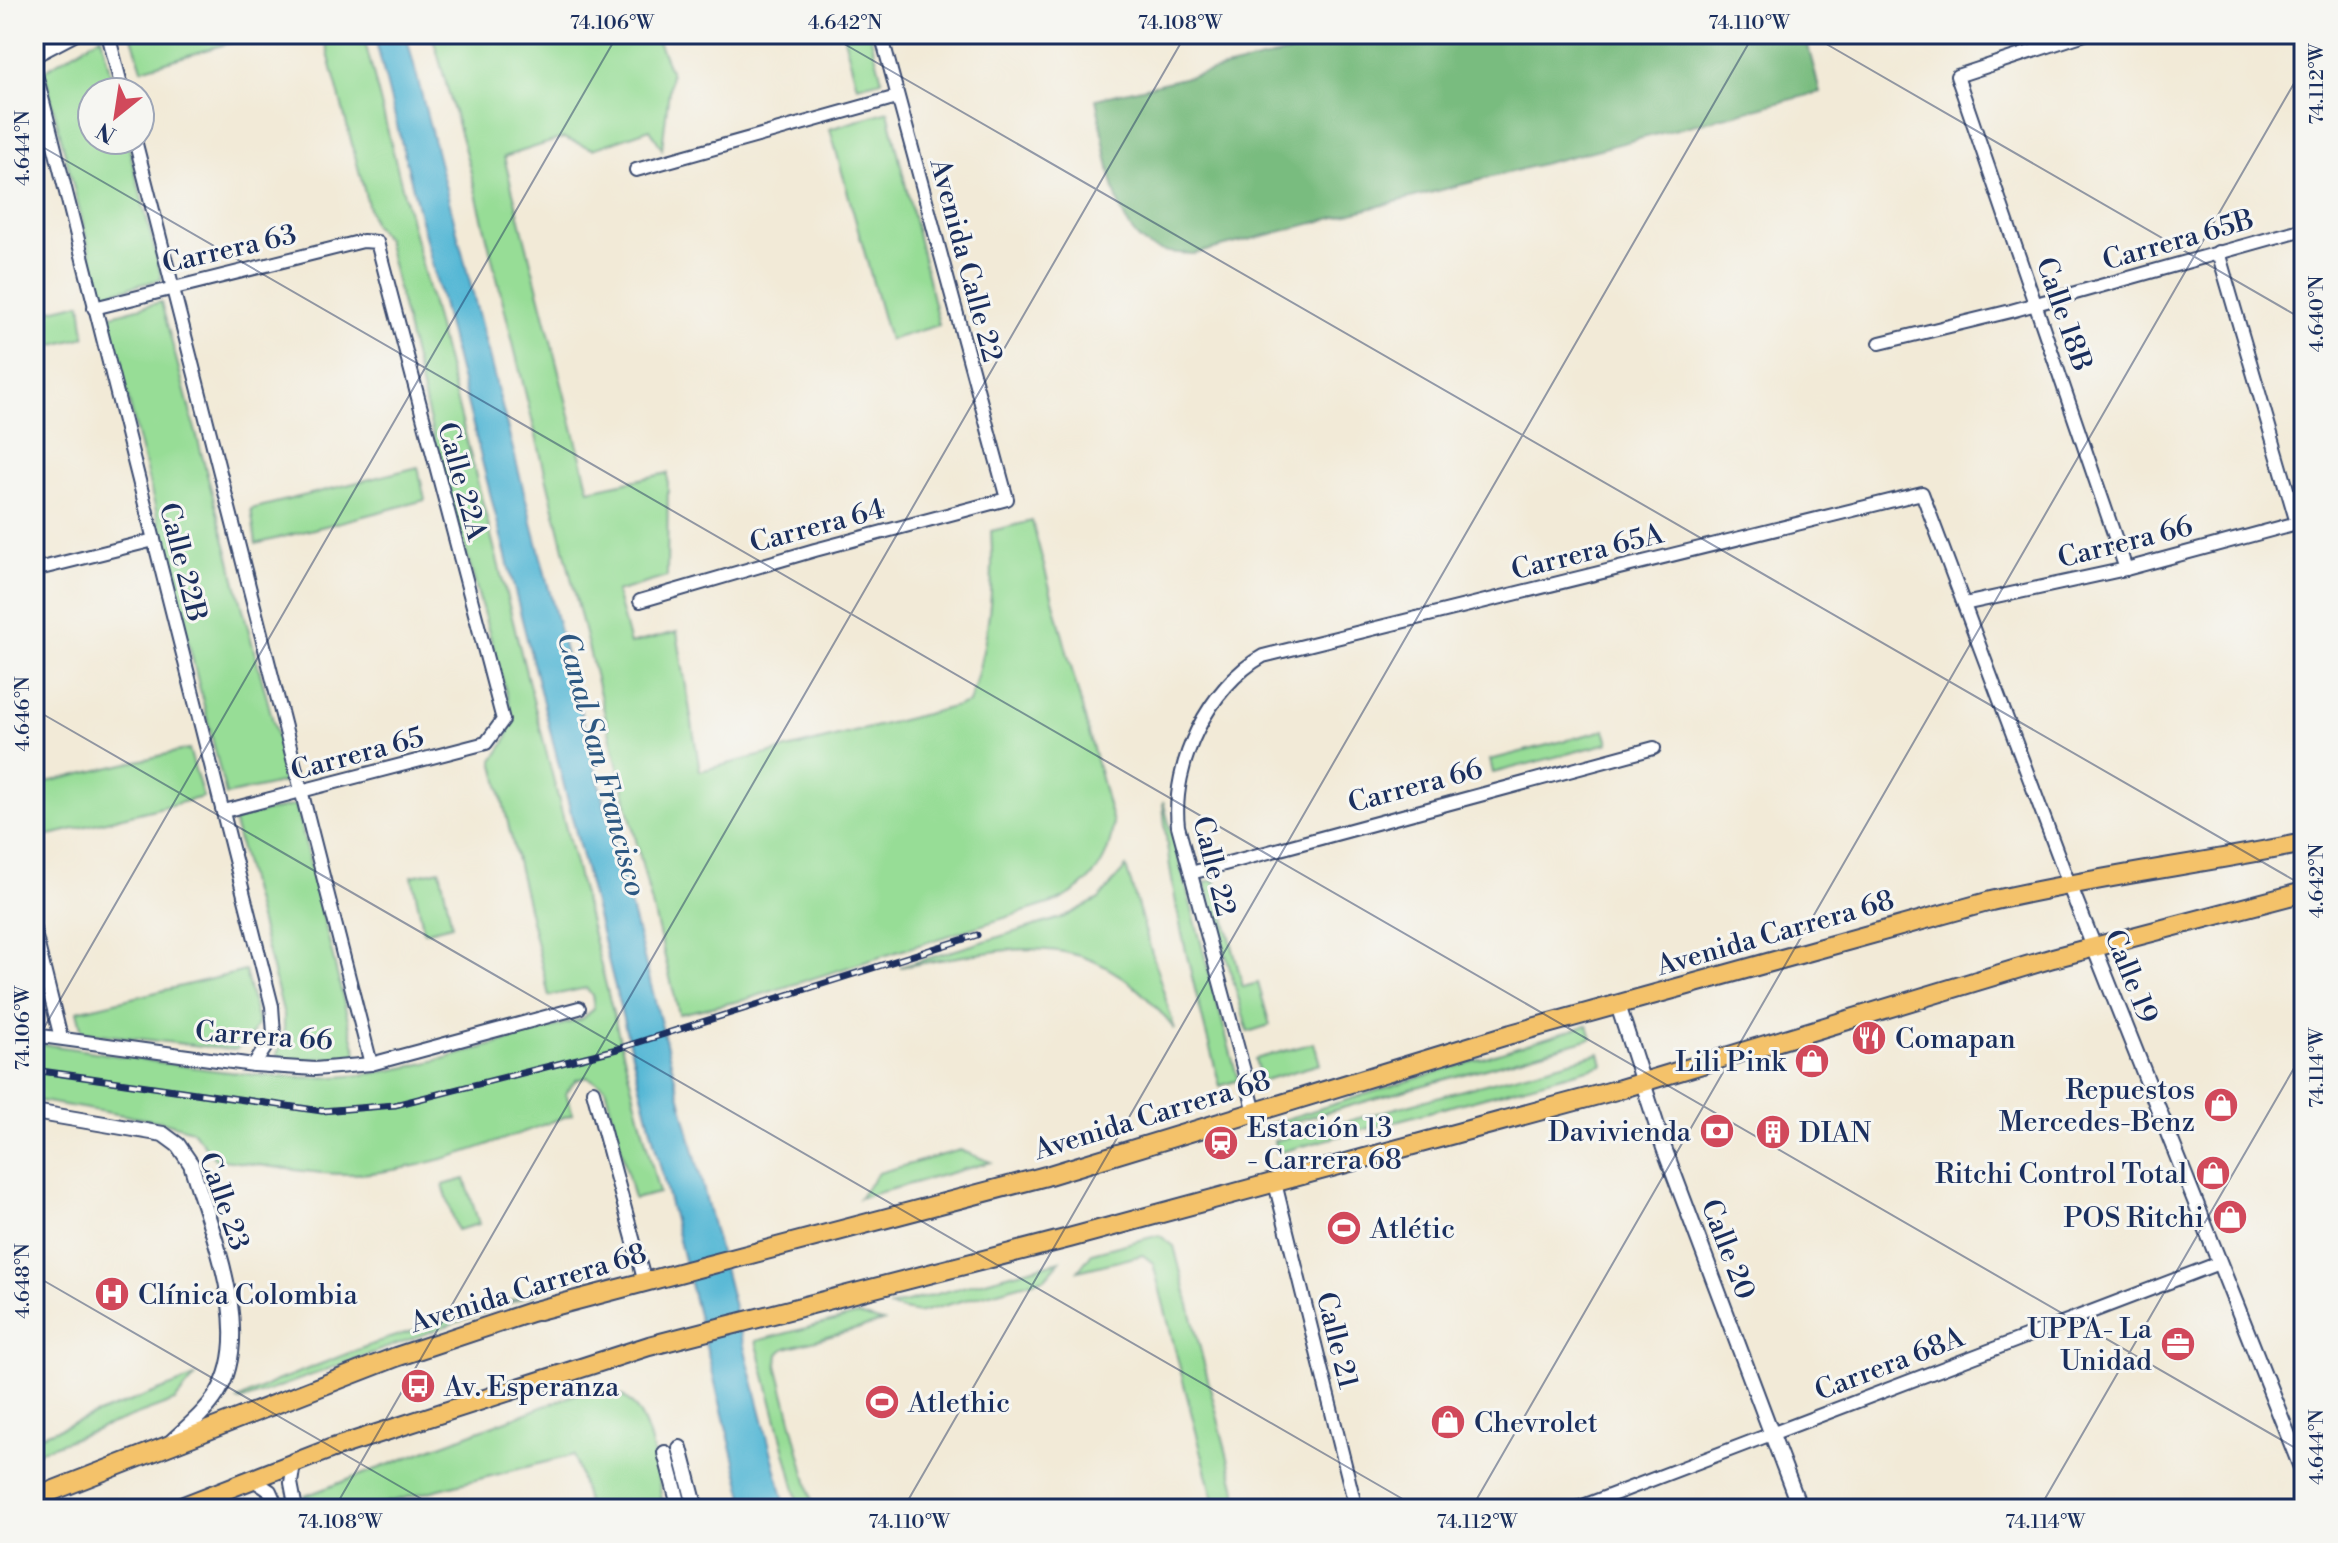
<svg xmlns="http://www.w3.org/2000/svg" width="2338" height="1543" font-family="'Libre Bodoni',serif">
	<style>
		.green { fill: #97dd96; stroke: #59867a; stroke-width: 2 }
		.forest { fill: #79bc7f; stroke: #4a766e; stroke-width: 2 }
		.water { fill: #56b8d5; stroke: #38749a; stroke-width: 2 }
		.lines { fill: none; stroke-linecap: round; stroke-linejoin: round }
		.minor-casing { stroke: #3b4b70; stroke-width: 16 }
		.tertiary-casing { stroke: #3b4b70; stroke-width: 18 }
		.primary-casing { stroke: #3b4b70; stroke-width: 22 }
		.minor { stroke: #fff; stroke-width: 12 }
		.tertiary { stroke: #fff; stroke-width: 14 }
		.primary { stroke: #f4c26a; stroke-width: 18 }
		.rail-casing { stroke: #1b2f5e; stroke-width: 7 }
		.rail { stroke: #f6f6f2; stroke-width: 4; stroke-dasharray: 12; stroke-linecap: butt }
		.ticks { fill: none; stroke: #1b2f5e; stroke-width: 2; stroke-opacity: 0.45 }
		.labels { text-anchor: middle; stroke-width: 6; stroke-linejoin: round; paint-order: stroke }
		.street-label { font-size: 28px; fill: #1b2f5e; stroke: #f6f6f2 }
		.poi-label { font-size: 28px; fill: #1b2f5e; stroke: #f6f6f2; text-anchor: start }
		.water-label { font-size: 30px; font-style: italic; fill: #2d5882; stroke: #f6f6f2 }
		.neatline { fill: none; stroke: #1b2f5e; stroke-width: 3 }
		.ticks-label { font-size: 20px; text-anchor: middle; fill: #1b2f5e }
	</style>
	<rect width="100%" height="100%" fill="#f6f6f2"/>
	<filter id="ink" filterUnits="userSpaceOnUse"><feTurbulence type="fractalNoise" baseFrequency=".0125" numOctaves="2"/><feDisplacementMap in="SourceGraphic" scale="16" xChannelSelector="R" yChannelSelector="G"/><feConvolveMatrix kernelMatrix="1 2 1 2 8 2 1 2 1" color-interpolation-filters="sRGB"/></filter>
	<filter id="wash" filterUnits="userSpaceOnUse"><feTurbulence type="fractalNoise" baseFrequency=".006" numOctaves="4" result="noise"/><feDisplacementMap in="SourceGraphic" scale="32" xChannelSelector="R" yChannelSelector="G"/><feGaussianBlur stdDeviation="1.8" result="paint"/><feColorMatrix in="noise" values="0 0 0 0 0 0 0 0 0 0 0 0 0 0 0 0 0 1.4 0 .05"/><feComposite in="paint" operator="in"/></filter>
	<g filter="url(#wash)">
		<rect width="100%" height="100%" fill="#f2ead7"/>
		<g class="green">
			<path d="M131,34h128l-117,35z"/>
			<path d="M323,34h40l296,1159 -25,6 -29,-112 -18,-10 -11,3 -10,13 7,21c-62,22 -128,50 -193,58 -54,7 -112,-7 -165,-13l-23,-29 -28,-8 -130,-22v-57c103,13 233,45 334,31 72,-10 144,-36 214,-55l12,-10 -2,-14 -6,-7 -37,8 -56,-236c16,-20 19,-31 16,-57l-75,-264 -48,-200 -13,-15z"/>
			<path d="M432,34h223l16,39 -9,76 -12,-20 -57,20 -30,-11 -59,19 85,333 79,-17 -1,104 -51,15 14,52 47,-12 23,139 269,-68c19,-57 26,-112 22,-172l41,-10 81,302c-3,39 -22,62 -55,78l-314,99 -65,14 -210,-849z"/>
			<path d="M843,34h27l12,46 -25,6z"/>
			<path d="M101,36l14,56h-23v48h35l35,139 -61,16 -57,-224z"/>
			<path d="M888,111l51,214 -50,15 -59,-211z"/>
			<path d="M161,302l128,479 -63,14 -118,-479z"/>
			<path d="M81,303l4,34 -51,13v-36z"/>
			<path d="M418,467l7,33 -169,44 -5,-35z"/>
			<path d="M1605,730l4,13 -116,30 -3,-13z"/>
			<path d="M189,749l14,48 -169,42v-54z"/>
			<path d="M1163,801l75,279 -18,6c-25,-95 -51,-187 -57,-285z"/>
			<path d="M296,805l56,231 6,21 -73,3 -8,-5 7,-21v-19l-51,-196z"/>
			<path d="M1126,867l49,163c-84,-110 -158,-82 -275,-63l164,-50 35,-18z"/>
			<path d="M440,870l12,55 -28,7 -12,-56z"/>
			<path d="M1215,880l28,107 15,-4 12,42 -22,7 -43,-150z"/>
			<path d="M245,971l13,52 -9,16 -14,11 -153,-18 -5,-21z"/>
			<path d="M1588,1025l4,13 -321,90 -1,-4z"/>
			<path d="M1314,1043l6,21 -59,17 -6,-22z"/>
			<path d="M1600,1053l3,12 -326,88 -3,-12z"/>
			<path d="M960,1150l31,12 -132,36 19,-25z"/>
			<path d="M465,1179l14,45 -22,6 -14,-45z"/>
			<path d="M1159,1235l15,11 67,263h-25l-63,-246 -10,-8 -65,16 14,-18z"/>
			<path d="M1060,1261l-15,17 -127,35 -30,-6z"/>
			<path d="M545,1290l-304,111 -3,-1 36,-18 109,-42z"/>
			<path d="M857,1315l26,7 -97,26 -8,6 -1,11 37,144h-14l-44,-168z"/>
			<path d="M195,1377l-20,24 -141,52v-15z"/>
			<path d="M595,1387c59,3 58,75 69,122h-75l-15,-54 -213,54h-53l-3,-13z"/>
		</g>
		<path class="forest" d="M1366,34h439l15,58 -626,162c-16,-1 -35,-1 -49,-10 -34,-23 -40,-105 -49,-145z"/>
		<path class="water" d="M374,34h32l380,1475h-39z"/>
	</g>
	<g filter="url(#ink)">
		<g class="lines">
			<g class="minor-casing">
				<g id="minor">
					<path d="M108,34l15,58"/>
					<path d="M2085,34l-128,42 169,493"/>
					<path d="M34,66l238,940 2,28 -20,31"/>
					<path d="M135,140l236,924"/>
					<path d="M636,170l261,-73"/>
					<path d="M94,308l269,-67 14,1 126,478 -17,23 -262,68"/>
					<path d="M1880,343l131,-32 293,-82"/>
					<path d="M34,570l120,-30"/>
					<path d="M640,601l175,-51 192,-51 -126,-465"/>
					<path d="M1964,604l162,-35 171,-46 -79,-271"/>
					<path d="M1191,873l463,-125"/>
					<path d="M34,929l27,109"/>
					<path d="M34,1035l220,30 61,4 56,-5 208,-56"/>
					<path d="M593,1091l51,188"/>
					<path d="M1255,1112l-77,-286c-7,-61 31,-140 85,-170l659,-163 147,391"/>
					<path d="M1275,1183l81,326"/>
					<path d="M294,1463l-3,20 5,26"/>
					<path d="M252,1479l18,12 8,18"/>
					<path d="M1575,1509l644,-246"/>
				</g>
			</g>
			<g class="tertiary-casing">
				<g id="tertiary">
					<path d="M34,55l40,-21"/>
					<path d="M2069,884l235,591"/>
					<path d="M1618,1005l46,143 136,361"/>
					<path d="M34,1112l129,22 15,11 13,19c19,65 65,168 26,230 -12,19 -31,34 -47,49"/>
					<path d="M680,1448l16,61"/>
					<path d="M665,1453l15,56"/>
				</g>
			</g>
			<g class="primary-casing">
				<g id="primary">
					<path d="M34,1498l362,-141 135,-45 515,-136 465,-142 480,-133c103,-24 209,-37 313,-58"/>
					<path d="M176,1509l154,-60 319,-103 420,-108 551,-149 433,-131 251,-66"/>
				</g>
			</g>
			<use href="#minor" class="minor"/>
			<use href="#tertiary" class="tertiary"/>
			<use href="#primary" class="primary"/>
			<g class="rail-casing">
				<path id="rail" d="M34,1070l288,41 73,-6 222,-56 360,-114"/>
			</g>
			<use href="#rail" class="rail"/>
		</g>
	</g>
	<path class="ticks" d="M827,34l1477,852M1809,34l495,286M34,61l15,-27M34,142l2270,1311M34,709l1386,800M34,1045l584,-1011M34,1275l405,234M334,1509l852,-1475M903,1509l851,-1475M1471,1509l833,-1443M2039,1509l265,-458"/>
	<defs>
		<g id="restaurant-disc" transform="scale(1.8)"><circle r="9.5" fill="#d1495b" stroke="#f6f6f2"/><path d="M-5-6h1v4h1v-4h1v4h1v-4h1v5L-1.5 .5V6h-2V.5L-5-1ZM5-6V6H3V1.5H1.5Q1.5-4 5-6Z" fill="#fff"/></g>
		<g id="shop-disc" transform="scale(1.8)"><circle r="9.5" fill="#d1495b" stroke="#f6f6f2"/><path d="M-5-2.5h2.3a2.7 3.5 0 0 1 5.4 0H5L5.5 6h-11ZM-1.5-2.5h3a1.5 2.3 0 0 0-3 0Z" fill="#fff"/></g>
		<g id="bank-disc" transform="scale(1.8)"><circle r="9.5" fill="#d1495b" stroke="#f6f6f2"/><path d="M-6-4H6V4H-6ZM0-2.3a2.3 2.3 0 1 0 0 4.6a2.3 2.3 0 1 0 0-4.6Z" fill="#fff"/></g>
		<g id="building-disc" transform="scale(1.8)"><circle r="9.5" fill="#d1495b" stroke="#f6f6f2"/><path d="M-4-6H4V6H1V3H-1V6H-4ZM-2.5-4.3h1.7v1.8h-1.7ZM.8-4.3h1.7v1.8H.8ZM-2.5-1h1.7V.8h-1.7ZM.8-1h1.7V.8H.8Z" fill="#fff"/></g>
		<g id="station-disc" transform="scale(1.8)"><circle r="9.5" fill="#d1495b" stroke="#f6f6f2"/><path d="M-3-6H3Q5-6 5-4V2Q5 4 3 4L4.5 6H3L1.5 4h-3L-3 6H-4.5L-3 4Q-5 4-5 2V-4Q-5-6-3-6ZM-3.5-4v3h7v-3ZM-3.5 1v1.5H-2V1ZM2 1v1.5H3.5V1Z" fill="#fff"/></g>
		<g id="stadium-disc" transform="scale(1.8)"><circle r="9.5" fill="#d1495b" stroke="#f6f6f2"/><path d="M0-5a6.5 5 0 1 0 0 10a6.5 5 0 1 0 0-10ZM-3.5-1.8h7v3.6h-7Z" fill="#fff"/></g>
		<g id="hospital-disc" transform="scale(1.8)"><circle r="9.5" fill="#d1495b" stroke="#f6f6f2"/><path d="M-5-5h3v3.5h4V-5h3V5h-3V1.5h-4V5h-3Z" fill="#fff"/></g>
		<g id="office-disc" transform="scale(1.8)"><circle r="9.5" fill="#d1495b" stroke="#f6f6f2"/><path d="M-6-3h4V-5.5h4V-3h4V5H-6ZM-1-4.5V-3h2v-1.5ZM-6 0V1H6V0Z" fill="#fff"/></g>
		<g id="bus-disc" transform="scale(1.8)"><circle r="9.5" fill="#d1495b" stroke="#f6f6f2"/><path d="M-5-6H5V4H4V6H2V4H-2V6H-4V4H-5ZM-3.5-4V0h7V-4ZM-3.5 1.2v1.5H-2V1.2ZM2 1.2v1.5H3.5V1.2Z" fill="#fff"/></g>
	</defs>
	<g fill-rule="evenodd">
		<use href="#restaurant-disc" x="1869" y="1038"/>
		<use href="#shop-disc" x="1812" y="1061"/>
		<use href="#shop-disc" x="2221" y="1105"/>
		<use href="#bank-disc" x="1717" y="1131"/>
		<use href="#building-disc" x="1773" y="1132"/>
		<use href="#station-disc" x="1221" y="1143"/>
		<use href="#shop-disc" x="2213" y="1173"/>
		<use href="#shop-disc" x="2230" y="1217"/>
		<use href="#stadium-disc" x="1344" y="1228"/>
		<use href="#hospital-disc" x="112" y="1294"/>
		<use href="#office-disc" x="2178" y="1344"/>
		<use href="#bus-disc" x="418" y="1386"/>
		<use href="#stadium-disc" x="882" y="1402"/>
		<use href="#shop-disc" x="1448" y="1422"/>
	</g>
	<g class="labels">
		<g class="street-label">
			<text transform="translate(2178 239) rotate(-16)" y="10">Carrera 65B</text>
			<text transform="translate(229 248) rotate(-13)" y="10">Carrera 63</text>
			<text transform="translate(967 260) rotate(75)" y="10">Avenida Calle 22</text>
			<text transform="translate(2065 314) rotate(71)" y="10">Calle 18B</text>
			<text transform="translate(463 481) rotate(75)" y="10">Calle 22A</text>
			<text transform="translate(817 525) rotate(-15)" y="10">Carrera 64</text>
			<text transform="translate(2125 541) rotate(-14)" y="10">Carrera 66</text>
			<text transform="translate(1587 551) rotate(-14)" y="10">Carrera 65A</text>
			<text transform="translate(184 562) rotate(76)" y="10">Calle 22B</text>
			<text transform="translate(357 753) rotate(-15)" y="10">Carrera 65</text>
			<text transform="translate(1415 785) rotate(-15)" y="10">Carrera 66</text>
			<text transform="translate(1215 866) rotate(76)" y="10">Calle 22</text>
			<text transform="translate(1775 932) rotate(-16)" y="10">Avenida Carrera 68</text>
			<text transform="translate(2132 976) rotate(68)" y="10">Calle 19</text>
			<text transform="translate(264 1035) rotate(4)" y="10">Carrera 66</text>
			<text transform="translate(1152 1114) rotate(-17)" y="10">Avenida Carrera 68</text>
			<text transform="translate(225 1201) rotate(71)" y="10">Calle 23</text>
			<text transform="translate(1729 1249) rotate(69)" y="10">Calle 20</text>
			<text transform="translate(528 1287) rotate(-17)" y="10">Avenida Carrera 68</text>
			<text transform="translate(1338 1340) rotate(76)" y="10">Calle 21</text>
			<text transform="translate(1889 1363) rotate(-21)" y="10">Carrera 68A</text>
		</g>
		<g class="poi-label">
			<text x="1895" y="1048">Comapan</text>
			<text x="1786" y="1071" text-anchor="end">Lili Pink</text>
			<text x="2195" y="1099" text-anchor="end">Repuestos<tspan x="2195" dy="32">Mercedes-Benz</tspan></text>
			<text x="1247" y="1137">Estación 13<tspan x="1247" dy="32">- Carrera 68</tspan></text>
			<text x="1691" y="1141" text-anchor="end">Davivienda</text>
			<text x="1799" y="1142">DIAN</text>
			<text x="2187" y="1183" text-anchor="end">Ritchi Control Total</text>
			<text x="2204" y="1227" text-anchor="end">POS Ritchi</text>
			<text x="1370" y="1238">Atlétic</text>
			<text x="138" y="1304">Clínica Colombia</text>
			<text x="2152" y="1338" text-anchor="end">UPPA- La<tspan x="2152" dy="32">Unidad</tspan></text>
			<text x="444" y="1396">Av. Esperanza</text>
			<text x="908" y="1412">Atlethic</text>
			<text x="1474" y="1432">Chevrolet</text>
		</g>
		<g class="water-label">
			<text transform="translate(602 764) rotate(75)" y="10">Canal San Francisco</text>
		</g>
	</g>
	<rect width="2338" height="1543" fill="none" stroke="#f6f6f2" stroke-width="88"/>
	<g transform="translate(116 116) rotate(210)"><circle r="38" fill="#f6f6f2" stroke="#9ea6b7" stroke-width="2"/>
	<path d="M0-6L14 30L0 20L-14 30Z" fill="#d1495b"/>
	<text y="-12" font-size="22" font-weight="bold" text-anchor="middle" fill="#1b2f5e">N</text>
	</g>
	<rect x="44" y="44" width="2250" height="1455" class="neatline"/>
	<g class="ticks-label">
		<text x="612" y="29">74.106°W</text>
		<text x="845" y="29">4.642°N</text>
		<text x="1180" y="29">74.108°W</text>
		<text x="1749" y="29">74.110°W</text>
		<text transform="translate(2316 84) rotate(-90)" y="7">74.112°W</text>
		<text transform="translate(22 148) rotate(-90)" y="7">4.644°N</text>
		<text transform="translate(2316 314) rotate(-90)" y="7">4.640°N</text>
		<text transform="translate(22 714) rotate(-90)" y="7">4.646°N</text>
		<text transform="translate(2316 881) rotate(-90)" y="7">4.642°N</text>
		<text transform="translate(22 1028) rotate(-90)" y="7">74.106°W</text>
		<text transform="translate(2316 1068) rotate(-90)" y="7">74.114°W</text>
		<text transform="translate(22 1281) rotate(-90)" y="7">4.648°N</text>
		<text transform="translate(2316 1447) rotate(-90)" y="7">4.644°N</text>
		<text x="340" y="1528">74.108°W</text>
		<text x="909" y="1528">74.110°W</text>
		<text x="1477" y="1528">74.112°W</text>
		<text x="2045" y="1528">74.114°W</text>
	</g>
</svg>
